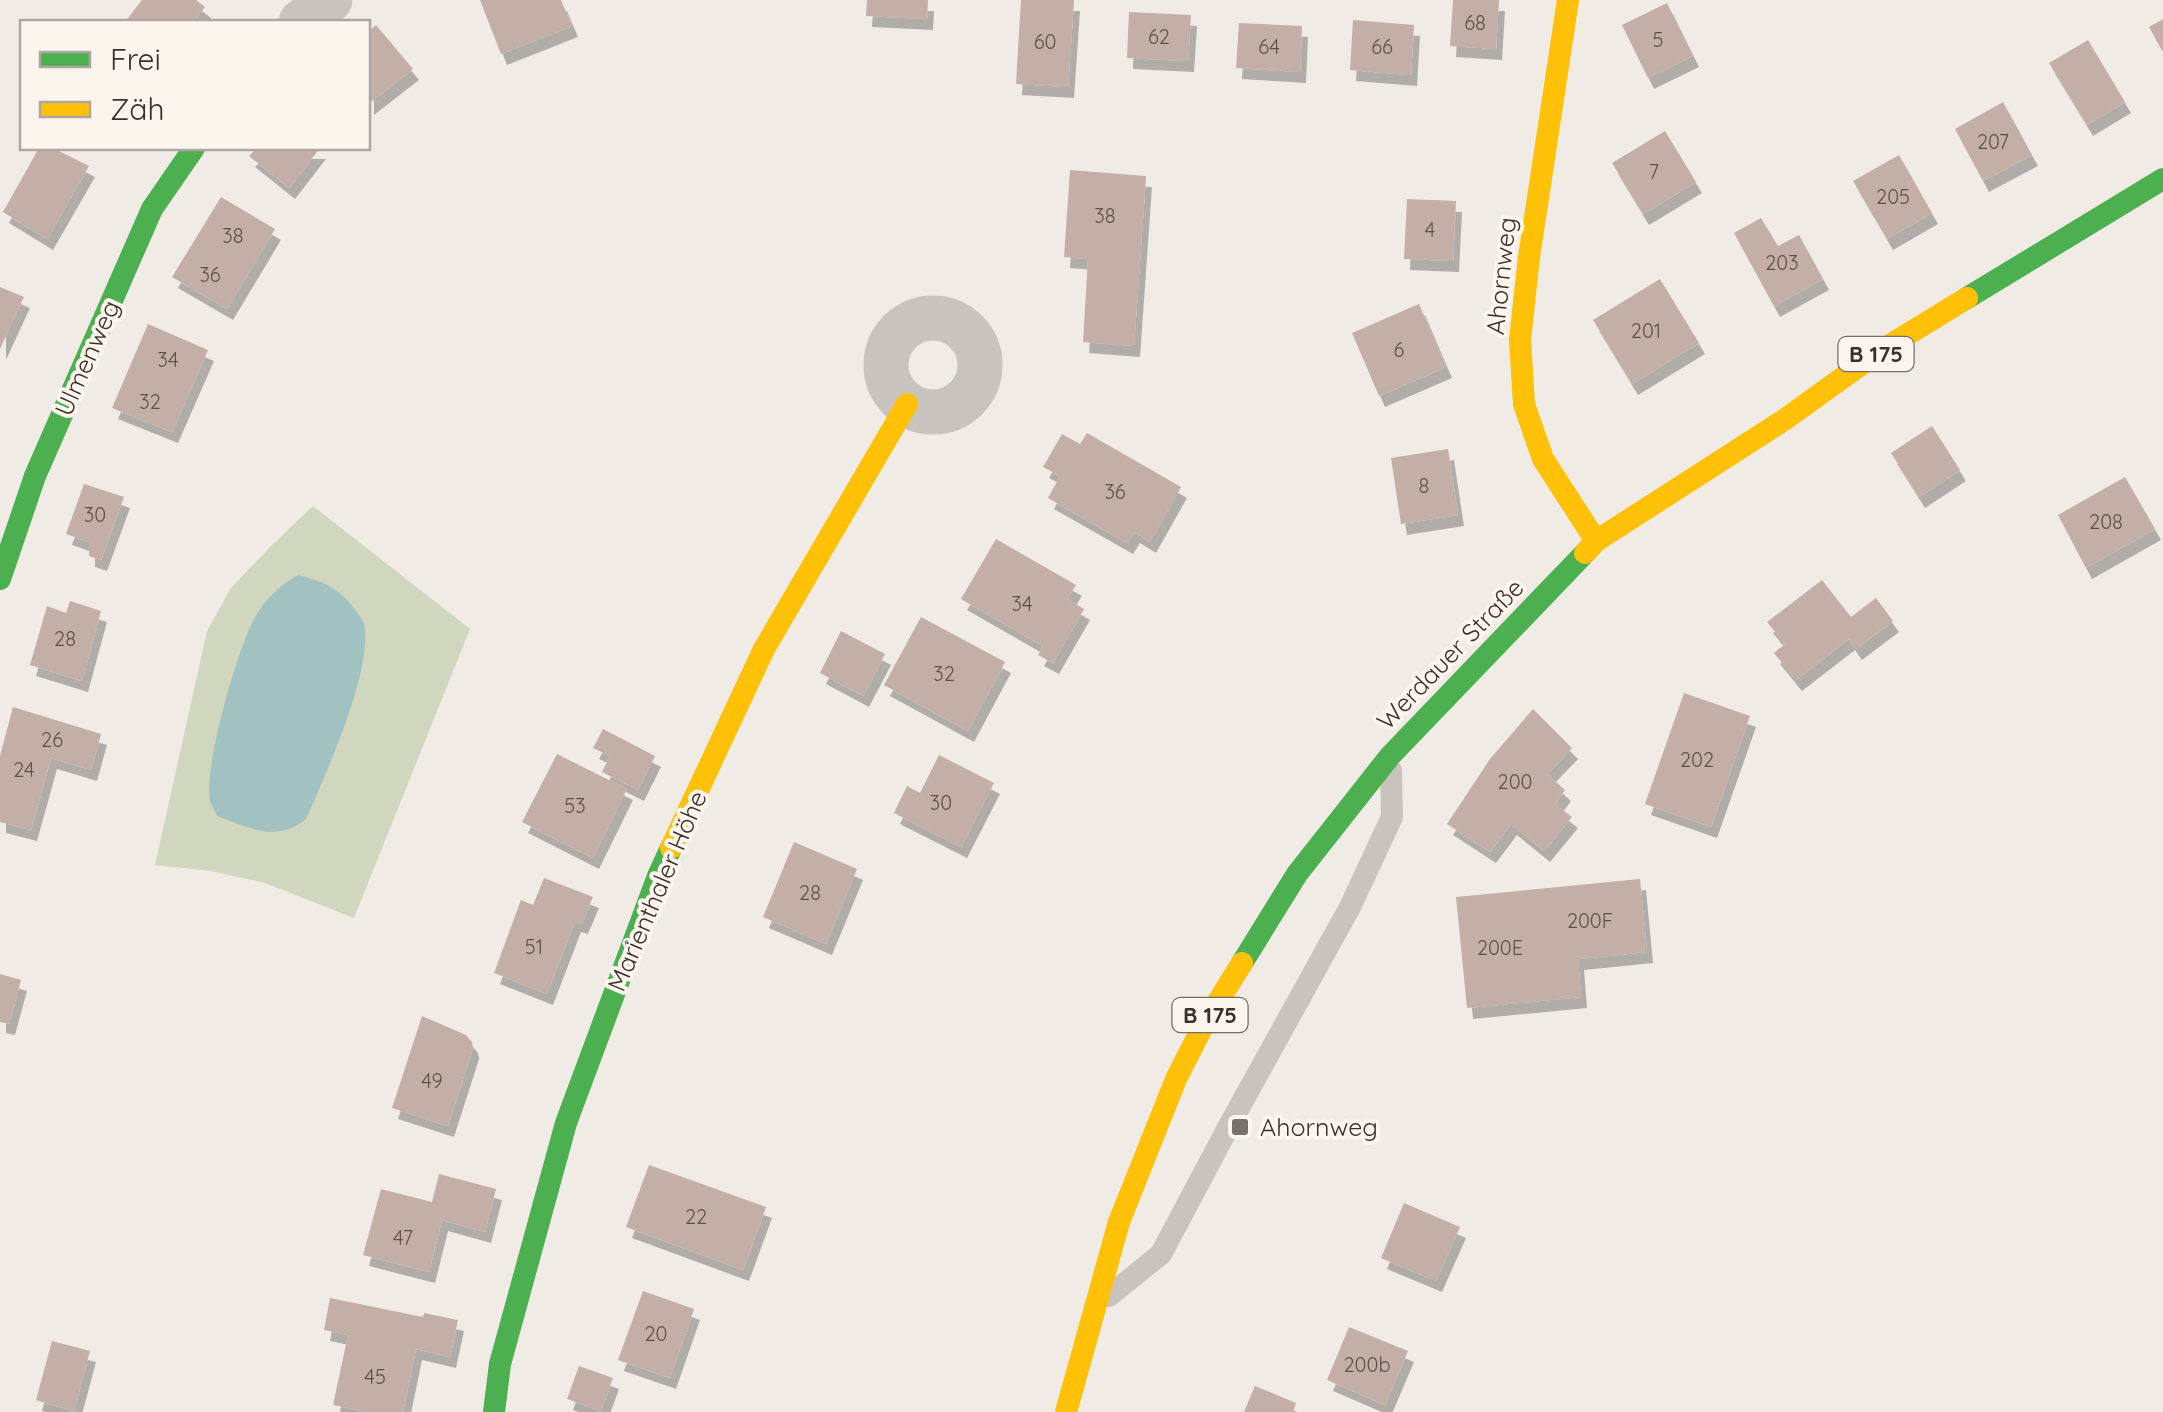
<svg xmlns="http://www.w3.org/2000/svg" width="2163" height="1412" font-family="Quicksand,sans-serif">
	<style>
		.green { fill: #d1d6bf }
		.water { fill: #a1c2c1 }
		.building { fill: #c3afa7; filter: url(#shadow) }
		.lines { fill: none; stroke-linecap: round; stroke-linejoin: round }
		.lane { stroke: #c9c3be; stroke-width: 22 }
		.street { stroke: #c9c3be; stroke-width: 45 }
		.fast { stroke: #4caf50; stroke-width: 22 }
		.slow { stroke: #ffc107; stroke-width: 22 }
		.poi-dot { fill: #7a716c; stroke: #fbf5ee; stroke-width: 4 }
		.labels { text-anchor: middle; stroke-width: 8; stroke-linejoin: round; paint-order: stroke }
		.number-label { font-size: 20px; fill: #5d504a }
		.shield { fill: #fbf5ee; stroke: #756b66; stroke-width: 2.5 }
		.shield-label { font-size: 22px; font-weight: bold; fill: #3b302b }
		.street-label { font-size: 25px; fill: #3b302b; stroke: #fbf5ee }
		.poi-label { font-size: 25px; fill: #3b302b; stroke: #fbf5ee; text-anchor: start }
	</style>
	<defs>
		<filter id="shadow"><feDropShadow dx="6" dy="11" stdDeviation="0" flood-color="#0004"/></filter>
	</defs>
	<rect width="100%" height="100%" fill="#f0ebe5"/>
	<path class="green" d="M313,506l157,123 -116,289 -89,-35 -54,-12 -56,-6 52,-234 24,-43 41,-43z"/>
	<path class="water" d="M298,575c25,6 43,14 58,36 2,3 7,9 8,13 10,44 -39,152 -58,195 -29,24 -57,9 -89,-3 -1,-3 -6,-12 -7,-15 -7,-33 27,-150 44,-182 10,-19 25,-33 44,-44z"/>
	<g class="building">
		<path d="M142,0h54l9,7 -12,15h-68z"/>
		<path d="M480,0h81l11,26 -71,28z"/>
		<path d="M867,0h61l-1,19 -61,-3z"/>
		<path d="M1021,0h53l-6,87 -52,-3z"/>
		<path d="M1453,0h46l-3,49 -46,-3z"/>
		<path d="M1667,3l26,53 -45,22 -26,-53z"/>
		<path d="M1129,12l62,3 -3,46 -61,-3z"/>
		<path d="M2163,19v33l-14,-25z"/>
		<path d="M1353,20l61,5 -3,50 -61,-5z"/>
		<path d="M1239,23l63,3 -2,46 -64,-4z"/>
		<path d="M376,25l37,44 -45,35v-72z"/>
		<path d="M2088,40l37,62 -38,23 -38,-62z"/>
		<path d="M2003,102l29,53 -49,26 -28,-52z"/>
		<path d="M1665,131l31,51 -53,32 -31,-51z"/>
		<path d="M39,148h14l36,18 -42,73 -44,-27z"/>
		<path d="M257,148h63l-31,40 -40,-32z"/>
		<path d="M1899,155l33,58 -45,26 -34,-58z"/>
		<path d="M1070,170l76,6 -12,170 -51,-4 5,-83 -24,-2z"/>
		<path d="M221,197l54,32 -48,80 -55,-32z"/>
		<path d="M1407,199l49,2 -3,60 -49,-2z"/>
		<path d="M1761,218l17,28 21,-11 24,44 -49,27 -40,-73z"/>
		<path d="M1660,279l39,64 -67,41 -39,-64z"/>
		<path d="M0,287l24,10 -24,52z"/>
		<path d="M1419,304l27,63 -67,29 -27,-63z"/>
		<path d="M148,324l60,26 -36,82 -60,-24z"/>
		<path d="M1932,426l28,44 -41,27 -28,-44z"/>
		<path d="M1087,433l94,54 -31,55 -16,-10 -7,11 -79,-45 12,-22 -17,-9 19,-33 18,10z"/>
		<path d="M1448,449l10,66 -57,9 -10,-66z"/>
		<path d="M2125,477l30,52 -69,39 -28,-53z"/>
		<path d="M84,484l40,13 -23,63 -12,-4v-14l-23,-8z"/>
		<path d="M996,539l80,46 -9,14 17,10 -31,54 -15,-8 5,-9 -82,-47z"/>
		<path d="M1822,580l29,37 25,-19 17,23 -37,28 -7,-10 -53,41 -22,-27 11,-9 -18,-22z"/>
		<path d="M70,601l31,10 -19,70 -52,-16 17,-59 19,7z"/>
		<path d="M921,617l84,45 -37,69 -84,-46z"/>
		<path d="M841,631l44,23 -22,42 -43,-23z"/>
		<path d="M1684,693l66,23 -39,111 -66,-23z"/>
		<path d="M13,707l88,27 -10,36 -40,-12 -20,72 -31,-8v-66z"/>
		<path d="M1533,709l39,39 -25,26 18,16 -10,14 17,13 -28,34 -33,-27 -21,28 -43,-28 43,-65z"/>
		<path d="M603,729l52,27 -17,34 -36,-18 8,-16 -17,-8z"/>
		<path d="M557,754l70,35 -34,69 -71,-36z"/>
		<path d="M939,755l55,28 -33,64 -67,-34 13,-27 13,7z"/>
		<path d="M794,842l63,27 -31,75 -63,-27z"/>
		<path d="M544,878l49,19 -11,26 -7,-2 -28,73 -53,-21 27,-73 12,5z"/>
		<path d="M1640,879l7,73 -69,7 3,38 -114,11 -11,-111z"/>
		<path d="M0,974l21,6 -12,44 -9,-2z"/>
		<path d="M422,1016l44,19 6,7 1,6 -25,78 -56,-18z"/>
		<path d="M649,1165l117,42 -23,63 -117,-43z"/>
		<path d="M439,1174l57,15 -11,43 -43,-12 -13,52 -66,-17 18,-66 51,13z"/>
		<path d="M1404,1203l56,24 -24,54 -55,-23z"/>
		<path d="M643,1291l51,18 -24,69 -52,-18z"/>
		<path d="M330,1298l93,19 1,-4 34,7 -8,37 -34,-8 -13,63h-34l-36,-7 15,-70 -24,-5z"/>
		<path d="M1349,1327l59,24 -23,54 -58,-25z"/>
		<path d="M52,1341l38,10 -16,60 -38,-11z"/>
		<path d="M579,1366l34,12 -12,33 -34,-12z"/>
		<path d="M1255,1386l41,17 -3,9h-49z"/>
	</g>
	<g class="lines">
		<path class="lane" d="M1109,1296l52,-42 69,-130 120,-217 42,-90 -1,-46"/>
		<g class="street">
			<path d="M301,22l29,-22"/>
			<circle cx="933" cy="365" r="47"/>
		</g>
		<g class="fast">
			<path d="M1967,298l196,-119"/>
			<path d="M0,579l35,-103 117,-267 42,-61"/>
			<path d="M1242,963l55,-89 93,-118 195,-203"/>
			<path d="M494,1412l6,-48 66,-241 92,-247 13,-28"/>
		</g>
		<g class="slow">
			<path d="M1568,0l-39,257 -9,83 4,64 19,55 53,82"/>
			<path d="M1585,553l11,-12 188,-121 93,-67 90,-55"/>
			<path d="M671,848l93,-199 143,-245"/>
			<path d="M1066,1412l53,-190 57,-143 28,-55 38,-61"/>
		</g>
	</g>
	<rect class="poi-dot" x="1230" y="1117" width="20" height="20" rx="5"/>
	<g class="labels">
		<g class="number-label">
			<text x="1475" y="30">68</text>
			<text x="1159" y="44">62</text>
			<text x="1658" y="47">5</text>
			<text x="1045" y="49">60</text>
			<text x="1269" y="54">64</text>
			<text x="1382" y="54">66</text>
			<text x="1993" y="149">207</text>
			<text x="1654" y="179">7</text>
			<text x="1893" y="204">205</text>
			<text x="1105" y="223">38</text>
			<text x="1430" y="237">4</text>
			<text x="233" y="243">38</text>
			<text x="1782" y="270">203</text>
			<text x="210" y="282">36</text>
			<text x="1646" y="338">201</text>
			<text x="1399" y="357">6</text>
			<text x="168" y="367">34</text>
			<text x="150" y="409">32</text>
			<text x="1424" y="493">8</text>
			<text x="1115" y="499">36</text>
			<text x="95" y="522">30</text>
			<text x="2106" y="529">208</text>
			<text x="1022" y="611">34</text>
			<text x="65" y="646">28</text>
			<text x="944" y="681">32</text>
			<text x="52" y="747">26</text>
			<text x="1697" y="767">202</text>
			<text x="24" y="777">24</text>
			<text x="1515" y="789">200</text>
			<text x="941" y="810">30</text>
			<text x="575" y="813">53</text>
			<text x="810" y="900">28</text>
			<text x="1590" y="928">200F</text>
			<text x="534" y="954">51</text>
			<text x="1500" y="955">200E</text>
			<text x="432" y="1088">49</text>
			<text x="696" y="1224">22</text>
			<text x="403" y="1245">47</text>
			<text x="656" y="1341">20</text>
			<text x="1367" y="1372">200b</text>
			<text x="375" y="1384">45</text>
		</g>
		<g class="shield">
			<rect x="1838.5" y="337" width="75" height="34" rx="8"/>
			<rect x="1172.5" y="998" width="75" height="34" rx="8"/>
		</g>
		<g class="shield-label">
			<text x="1876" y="362">B 175</text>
			<text x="1210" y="1023">B 175</text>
		</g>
		<g class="street-label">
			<text transform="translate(1501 276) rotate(-84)" y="9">Ahornweg</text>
			<text transform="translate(87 358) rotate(-66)" y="9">Ulmenweg</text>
			<text transform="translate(1450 654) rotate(-46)" y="9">Werdauer Straße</text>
			<text transform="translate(657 891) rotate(-67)" y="9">Marienthaler Höhe</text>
		</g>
		<g class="poi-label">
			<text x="1260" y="1136">Ahornweg</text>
		</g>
	</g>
	<rect x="20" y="20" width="350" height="130" fill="#fbf5ee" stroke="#aea6a0" stroke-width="2.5"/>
	<rect x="40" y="52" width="50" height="15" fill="#4caf50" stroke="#aea6a0" stroke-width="2.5"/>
	<text x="110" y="70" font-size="30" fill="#3b302b">Frei</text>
	<rect x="40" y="102" width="50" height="15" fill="#ffc107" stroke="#aea6a0" stroke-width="2.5"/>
	<text x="110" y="120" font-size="30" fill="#3b302b">Zäh</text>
</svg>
